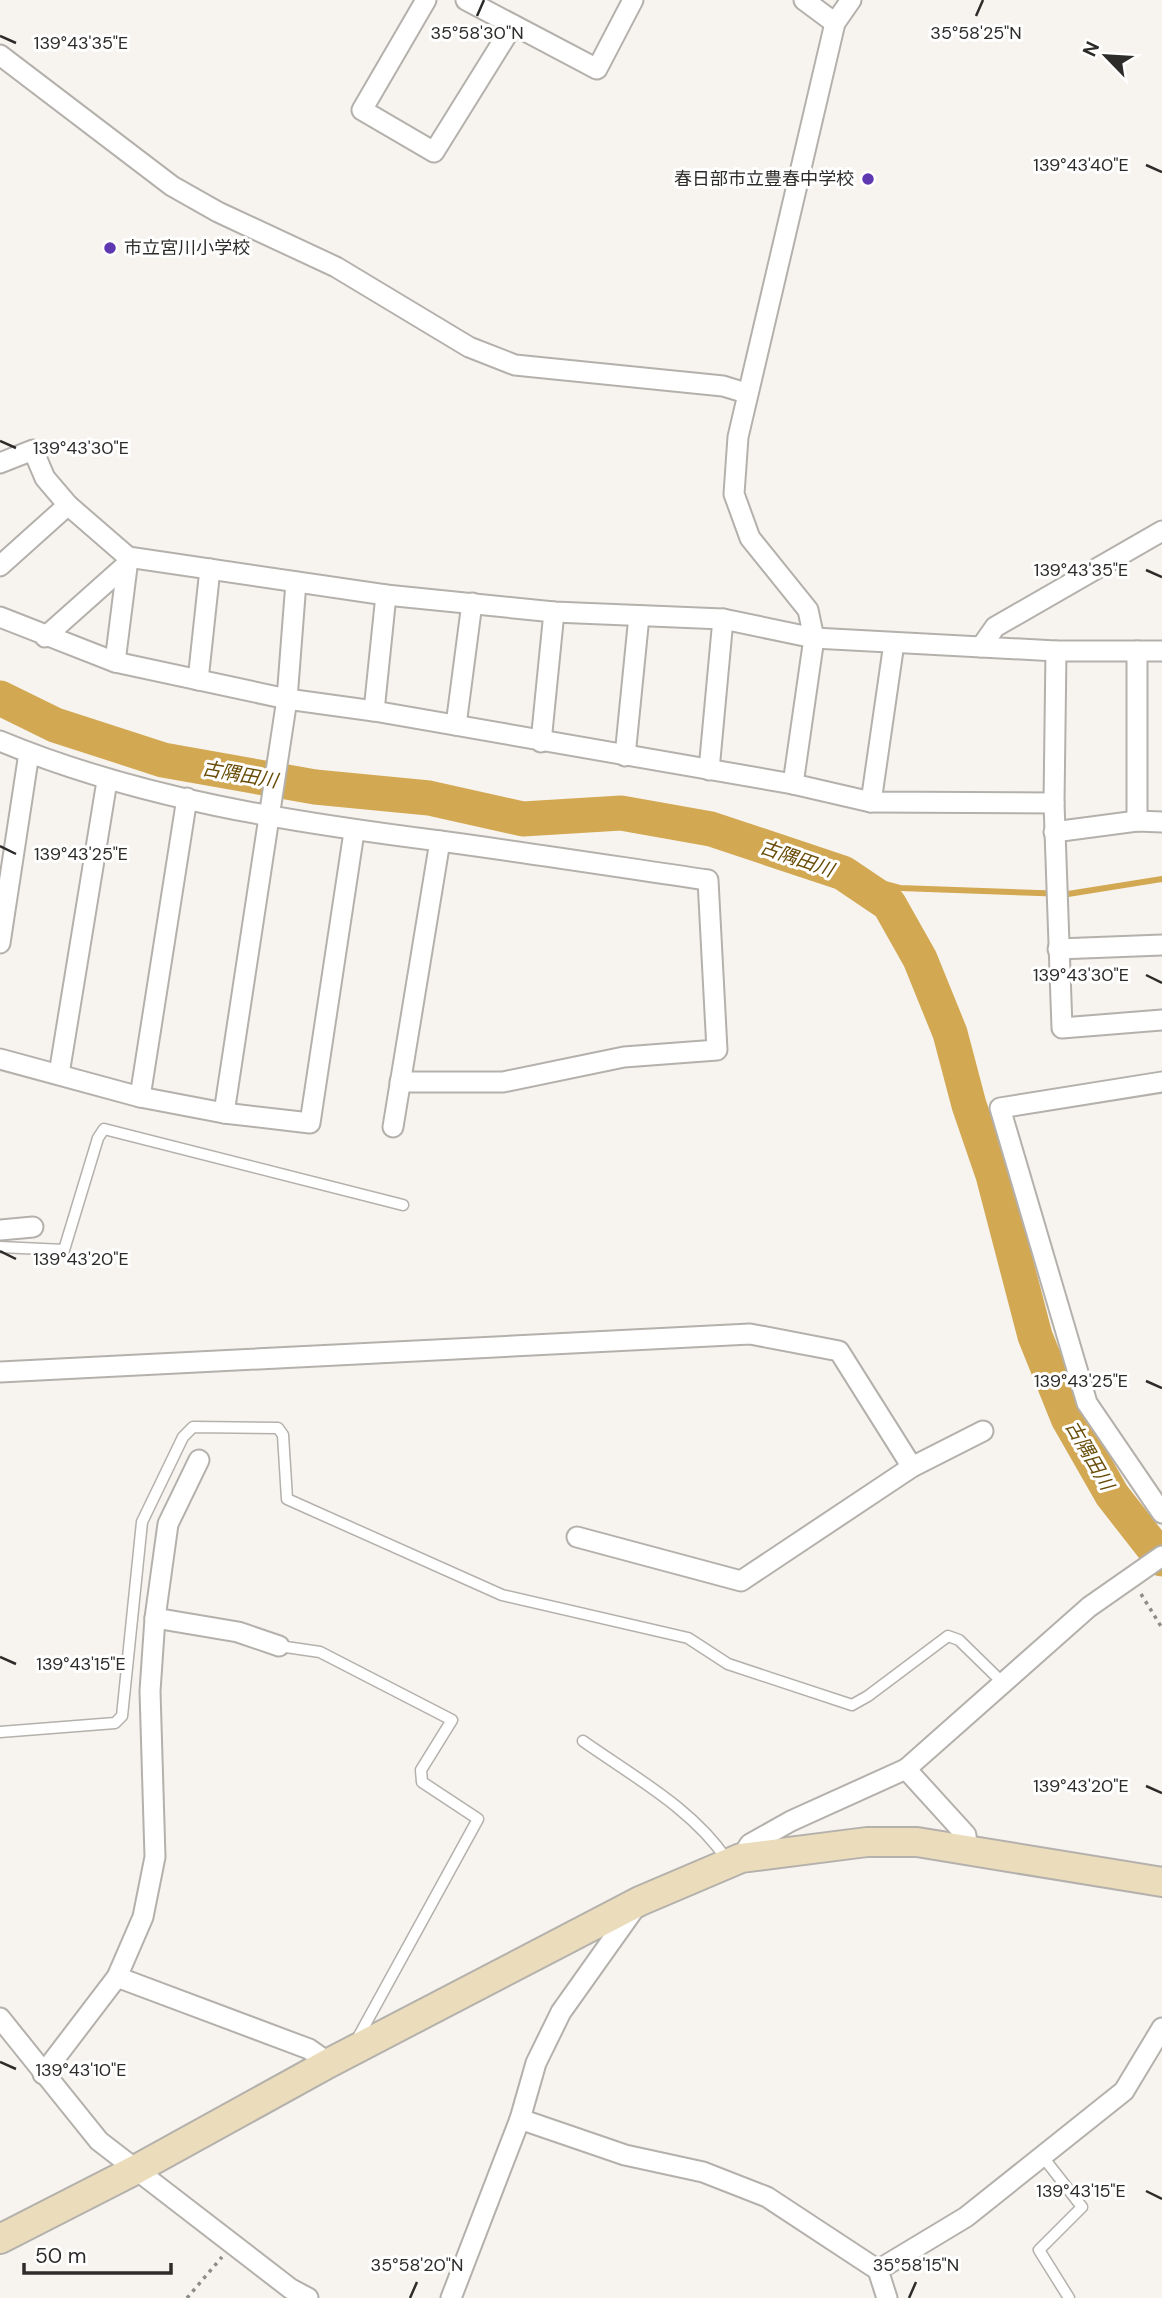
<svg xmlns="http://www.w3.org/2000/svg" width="1162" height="2298" font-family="'DM Sans','Noto Sans JP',sans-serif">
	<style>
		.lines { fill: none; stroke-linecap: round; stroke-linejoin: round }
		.stream { stroke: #d3a853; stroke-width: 6 }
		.river { stroke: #d3a853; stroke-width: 35 }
		.lane-casing { stroke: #b4b1ac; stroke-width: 13 }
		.street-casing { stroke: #b4b1ac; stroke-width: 23 }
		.secondary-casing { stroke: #b4b1ac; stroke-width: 32 }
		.path { stroke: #8e8c88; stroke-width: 3.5; stroke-dasharray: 3.5 5; stroke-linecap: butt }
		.lane { stroke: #fff; stroke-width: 10 }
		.street { stroke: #fff; stroke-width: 19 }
		.secondary { stroke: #ebdcbc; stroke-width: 28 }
		.ticks { fill: none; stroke: #2e2c2a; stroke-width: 2.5 }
		.poi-dot { fill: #5e38b0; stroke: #fff; stroke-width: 2.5 }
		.labels { text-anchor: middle; stroke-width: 6; stroke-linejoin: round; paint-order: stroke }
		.poi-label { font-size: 18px; fill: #2e2c2a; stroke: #fff; text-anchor: end }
		.water-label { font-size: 19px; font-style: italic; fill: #684b05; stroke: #fff }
		.ticks-label { font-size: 18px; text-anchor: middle; fill: #2e2c2a; stroke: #fff; stroke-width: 6; stroke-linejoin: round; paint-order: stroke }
	</style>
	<rect width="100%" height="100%" fill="#f7f4ef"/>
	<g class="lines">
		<path class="stream" d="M843,873l57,15 168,6 94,-15"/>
		<path class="river" d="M0,698l55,27 108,35 152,27 114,11 94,21 98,-6 90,16 132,44 46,31 31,55 30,74 19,72 24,70 42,161 33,82 44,77 50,64"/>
		<g class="lane-casing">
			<g id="lane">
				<path d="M0,1247l64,3 34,-112 6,-9 299,76"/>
				<path d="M279,1646l41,6 132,68 -31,50 1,12 56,37 -123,224"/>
				<path d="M0,1732l115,-9 7,-7 20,-194 41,-85 10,-10 85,1 5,7 4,64 215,96 186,43 40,26 124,41 16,-9 80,-60 11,4 44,43"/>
				<path d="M583,1741c51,36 110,68 144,119"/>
				<path d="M1043,2157l39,50 -43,43 30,48"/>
			</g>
		</g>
		<g class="street-casing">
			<g id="street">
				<path d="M426,0l-64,110 72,42 79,-127"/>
				<path d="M466,0l131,69 36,-69"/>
				<path d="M804,0l31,23"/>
				<path d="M0,55l172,131 46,26 118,55 133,80 46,18 208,21 23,7"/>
				<path d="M0,463l33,-13 12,28 23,27 60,52 258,38 168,17 169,7 91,19 242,13h106"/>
				<path d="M0,566l68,-61"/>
				<path d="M0,617l115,45 172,37 87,12 419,73 78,18 183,1"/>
				<path d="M45,637l82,-73"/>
				<path d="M981,647l14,-20 167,-96"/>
				<path d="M1056,651l-2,152 8,225 100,-8"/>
				<path d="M115,662l13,-103"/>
				<path d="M198,680l12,-111"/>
				<path d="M374,711l12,-116"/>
				<path d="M456,725l16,-122"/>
				<path d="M0,741c140,58 290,81 440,100 89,12 179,26 268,39l9,170 -93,7 -121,25h-103"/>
				<path d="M541,742l13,-130"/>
				<path d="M625,756l14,-140"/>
				<path d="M709,770l14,-151"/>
				<path d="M793,784l21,-146 -6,-28 -58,-72 -16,-44 4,-57 97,-414 16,-23"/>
				<path d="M871,802l23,-159"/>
				<path d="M1137,821v-170"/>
				<path d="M1054,832l83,-11 25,1"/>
				<path d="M0,943l29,-190"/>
				<path d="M1058,949l104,-4"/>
				<path d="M0,1059l140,38 84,16 86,10 44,-291"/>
				<path d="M59,1074l48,-293"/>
				<path d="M1162,1082l-162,26 87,295 75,110"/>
				<path d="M140,1097l47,-299"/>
				<path d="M224,1113l63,-414 9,-117"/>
				<path d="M393,1127l47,-286"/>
				<path d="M0,1230l33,-3"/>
				<path d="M0,1372l750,-38 89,17 73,116"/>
				<path d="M577,1537l164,44 171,-114 71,-36"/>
				<path d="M155,1618l83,14 41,14"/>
				<path d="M967,1849l-1,-14 -60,-66 183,-162 73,-51"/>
				<path d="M741,1858l9,-14 41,-23 115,-52"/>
				<path d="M117,1977l192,72 20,14"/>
				<path d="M0,2018l99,123 192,148 17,9"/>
				<path d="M43,2074l74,-97 26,-60 12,-60 -5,-166 5,-73 13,-94 31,-64"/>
				<path d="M520,2119l105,36 78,17 64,25 111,73 9,28"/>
				<path d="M878,2270l88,-53 158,-126 38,-63"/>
				<path d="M451,2298l69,-179 16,-56 25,-51 76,-107"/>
			</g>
		</g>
		<g class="secondary-casing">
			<path id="secondary" d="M0,2239l135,-69 194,-107 311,-162 101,-43 126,-16h50l245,40"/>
		</g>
		<g class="path">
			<path d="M1141,1594l21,34"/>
			<path d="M187,2298l35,-41"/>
		</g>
		<use href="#lane" class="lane"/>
		<use href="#street" class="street"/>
		<use href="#secondary" class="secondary"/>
	</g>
	<path class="ticks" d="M477,16l7,-16M976,16l7,-16M0,36l16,7M1146,165l16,7M0,441l16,7M1146,570l16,7M0,846l16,8M1146,975l16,8M0,1251l16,8M1146,1381l16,7M0,1657l16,7M1146,1786l16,7M0,2062l16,7M1146,2191l16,8M410,2298l7,-16M909,2298l7,-16"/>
	<g class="poi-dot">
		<circle cx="868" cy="179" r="7"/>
		<circle cx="110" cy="248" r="7"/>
	</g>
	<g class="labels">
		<g class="poi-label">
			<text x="854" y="185">春日部市立豊春中学校</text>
			<text x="124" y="254" text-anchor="start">市立宮川小学校</text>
		</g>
		<g class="water-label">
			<text transform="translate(240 774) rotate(10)" y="7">古隅田川</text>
			<text transform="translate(797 858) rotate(19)" y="7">古隅田川</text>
			<text transform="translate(1090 1455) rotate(60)" y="7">古隅田川</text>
		</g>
	</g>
	<g class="ticks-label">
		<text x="477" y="39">35°58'30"N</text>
		<text x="976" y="39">35°58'25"N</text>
		<text x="81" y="49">139°43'35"E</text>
		<text x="1081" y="171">139°43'40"E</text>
		<text x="81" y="454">139°43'30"E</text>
		<text x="1081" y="576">139°43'35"E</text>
		<text x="81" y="860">139°43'25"E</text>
		<text x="1081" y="981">139°43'30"E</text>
		<text x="81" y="1265">139°43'20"E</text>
		<text x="1081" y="1387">139°43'25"E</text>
		<text x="81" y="1670">139°43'15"E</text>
		<text x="1081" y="1792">139°43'20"E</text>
		<text x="81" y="2076">139°43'10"E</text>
		<text x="1081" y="2197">139°43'15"E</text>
		<text x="417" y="2271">35°58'20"N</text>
		<text x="916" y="2271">35°58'15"N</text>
	</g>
	<g transform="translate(1106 56) rotate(295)" stroke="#ffffff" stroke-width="5" paint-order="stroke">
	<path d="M0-5L12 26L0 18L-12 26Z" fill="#2e2c2a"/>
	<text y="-10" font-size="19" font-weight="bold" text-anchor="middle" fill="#2e2c2a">N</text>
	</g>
	<path d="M24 2263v10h147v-10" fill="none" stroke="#2e2c2a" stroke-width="3.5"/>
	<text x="35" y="2263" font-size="21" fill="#2e2c2a" stroke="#ffffff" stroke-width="5" paint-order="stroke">50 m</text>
</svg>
